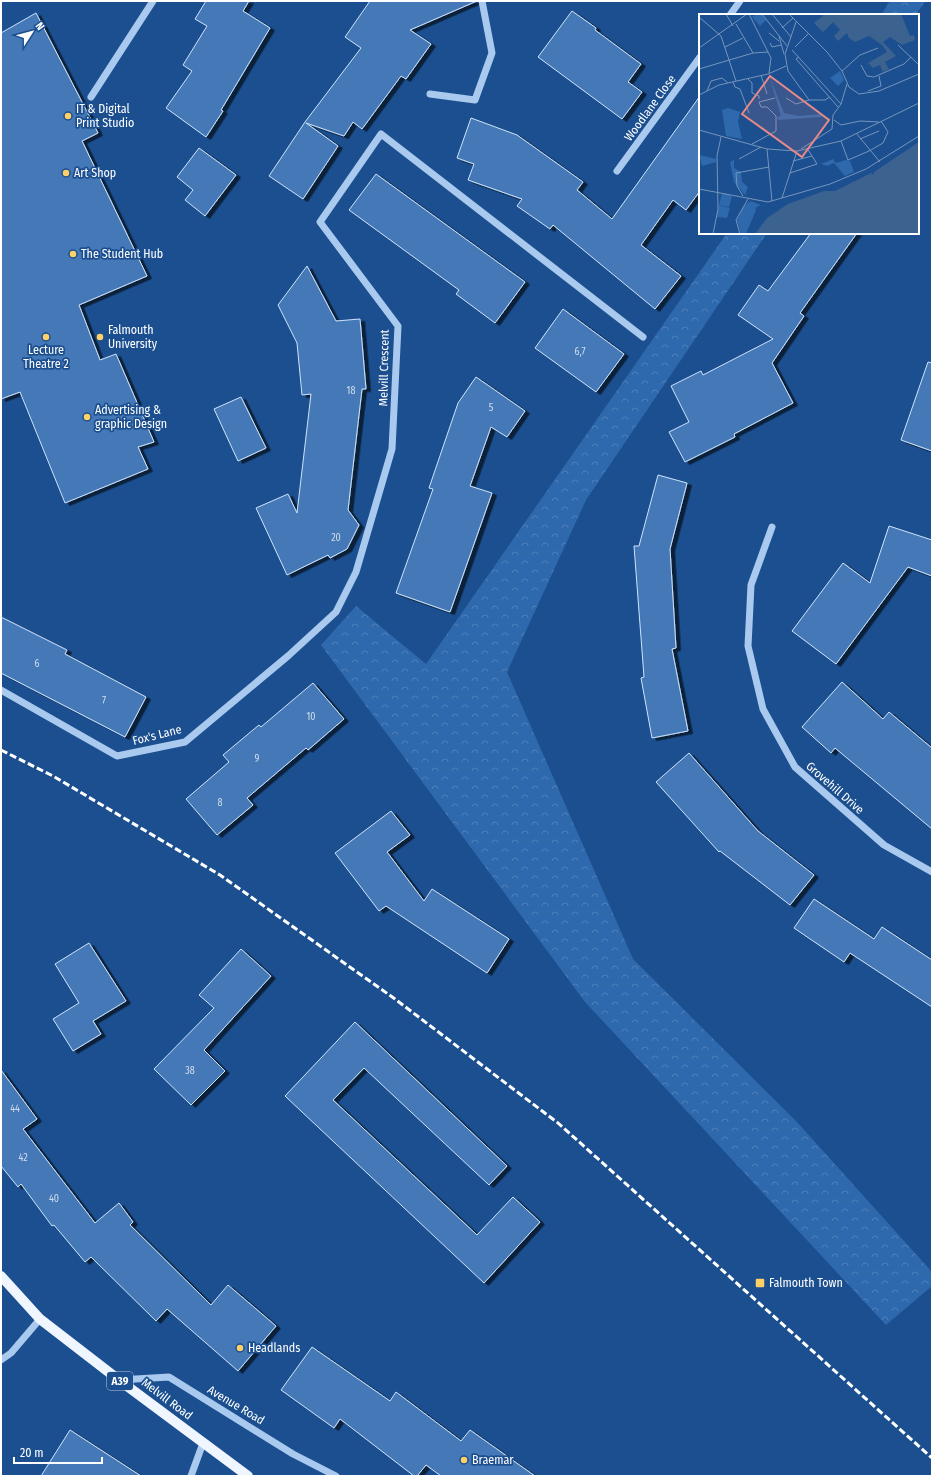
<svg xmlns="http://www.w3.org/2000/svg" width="933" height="1477" font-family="'Fira Sans Condensed',sans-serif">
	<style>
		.forest { fill: url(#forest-crowns) }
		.building { fill: #4478b7; stroke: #cfe3fa; filter: url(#shadow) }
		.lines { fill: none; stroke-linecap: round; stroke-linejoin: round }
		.minor { stroke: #a9c9ee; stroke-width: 7 }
		.major { stroke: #f0f6ff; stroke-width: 10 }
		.rail { stroke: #fff; stroke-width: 3; stroke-dasharray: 7 3; stroke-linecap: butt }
		.poi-dot { fill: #ffd166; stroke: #1b4f8f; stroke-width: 1.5 }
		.labels { text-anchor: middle; stroke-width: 3.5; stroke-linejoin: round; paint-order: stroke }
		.number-label { font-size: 10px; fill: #d0dded }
		.shield { fill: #1b4f8f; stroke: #bbcadd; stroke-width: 1 }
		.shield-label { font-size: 11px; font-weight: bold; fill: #fff }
		.street-label { font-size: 12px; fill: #fff; stroke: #1b4f8f }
		.poi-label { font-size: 12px; fill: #fff; stroke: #1b4f8f; text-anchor: start }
		.inset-road { fill: none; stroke: #7695bc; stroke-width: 1 }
		.view { fill: #e88989; fill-opacity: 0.15; stroke: #e88989; stroke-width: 2 }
		.inset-edge { fill: none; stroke: #fff; stroke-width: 2 }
	</style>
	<defs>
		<pattern id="forest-crowns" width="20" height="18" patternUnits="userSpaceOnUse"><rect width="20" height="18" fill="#2e69ad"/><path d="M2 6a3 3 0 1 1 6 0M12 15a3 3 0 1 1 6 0" fill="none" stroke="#4d80b9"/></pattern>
		<filter id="shadow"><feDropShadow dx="4.5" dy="2.5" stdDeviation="0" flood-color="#0009"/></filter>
	</defs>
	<rect width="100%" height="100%" fill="#1b4f8f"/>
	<g class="forest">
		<path d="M890,1h35l-9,14h-35z"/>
		<path d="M727,233h40l-181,267 -79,172 126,287 164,163 135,150v14l-46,39 -301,-323 -264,-357 35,-39 70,58z"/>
	</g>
	<g class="building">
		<path d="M206,1h43l-6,10 27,17 -49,82 2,1 -17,26 -40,-29 26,-37 -9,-6 24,-39 -12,-7z"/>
		<path d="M370,1h107l-67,29 21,14 -25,35 -5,-3 -39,53 -9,-7 -9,14 -38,-13 32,23 -35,53 -34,-23 36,-54 56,-74 -16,-11z"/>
		<path d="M572,11l24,17 -1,2 46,34 -13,18 14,10 -20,27 -84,-62z"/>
		<path d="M36,13l62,120 -16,8 65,135 -68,29 21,55 16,-6 38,88 -16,5 10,22 -83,34 -45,-111 -19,7v-366z"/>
		<path d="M700,96v95l-14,19 -13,-10 -32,45 40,31 -26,33 -102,-84 -3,4 -33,-23 5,-7 -54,-19 6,-16 -17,-6 14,-40 46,17 66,47 -6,8 35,29z"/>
		<path d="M199,148l37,27 -31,41 -20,-16 8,-10 -16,-13z"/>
		<path d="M376,174l149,108 -30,41 -39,-29 3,-4 -110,-80z"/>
		<path d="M811,233h46l-57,80 4,3 -32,47 21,40 -59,31 1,3 -50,25 -16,-30 20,-10 -18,-36 30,-15 2,4 70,-36 -35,-24 21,-30 9,6z"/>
		<path d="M307,266l29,55 24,-2 6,70h-4l-14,121 11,15 -12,24 -17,9 -2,-3 -41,20 -31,-67 32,-14 9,19 14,-119 -9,1 -5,-52 -19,-38z"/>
		<path d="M563,309l61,45 -28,38 -61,-44z"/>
		<path d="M928,362l4,1v88l-31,-11z"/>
		<path d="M476,377l49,34 -18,26 -16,-10 -21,59 22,7 -42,119 -54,-19 37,-104 -4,-1 29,-85z"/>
		<path d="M241,397l25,51 -28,13 -24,-52z"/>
		<path d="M658,475l29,8 -17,66 6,99 -4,1 16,82 -36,7 -11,-60 3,-1 -10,-131h5z"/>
		<path d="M889,526l43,14v36l-24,-9 -72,97 -44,-33 51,-68 27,20z"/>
		<path d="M1,617l66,33 -2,4 81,43 -21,40 -124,-64z"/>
		<path d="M842,682l41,37 6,-7 43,36v81l-97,-81 -4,5 -29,-26z"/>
		<path d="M313,683l31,36 -36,31 -2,-2 -59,50 6,7 -36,30 -31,-36 43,-37 -6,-7 36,-30 2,2z"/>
		<path d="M689,753l69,78 56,44 -24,30 -70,-54 -1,1 -63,-70z"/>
		<path d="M391,811l19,24 -23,17 37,49 8,-12 77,50 -22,34 -101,-67 -7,5 -44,-58z"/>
		<path d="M814,899l60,40 8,-12 50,33v47l-82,-54 -6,9 -50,-34z"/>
		<path d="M89,943l37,58 -33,20 8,13 -28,17 -20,-32 26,-16 -24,-39z"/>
		<path d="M241,949l30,27 -67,74 21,21 -34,34 -37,-36 60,-61 -15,-13z"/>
		<path d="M355,1022l152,144 -18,19 -125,-117 -31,32 144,135 36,-38 27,25 -56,61 -199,-187z"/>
		<path d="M1,1070l36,49 -14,10 72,94 24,-20 14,19 -3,3 81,80 17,-20 48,41 -38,45 -71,-62 -11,12 -65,-64 -6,5 -31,-37 -2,1 -31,-42 -3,3 -17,-21z"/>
		<path d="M312,1347l78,54 6,-9 65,49 9,-11 65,46h-94l-15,-11 -9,11h-3l-74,-57 -6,9 -53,-38z"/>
		<path d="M70,1430l71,46h-100z"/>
	</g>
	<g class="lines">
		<g class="minor">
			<path d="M730,15l10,-14"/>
			<path d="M430,94l45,6 17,-47 -10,-52"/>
			<path d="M91,97l62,-96"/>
			<path d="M617,171l83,-114"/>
			<path d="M772,527l-21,58 -3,61 15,63 32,58 89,78 48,27"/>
			<path d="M1,690l116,66 68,-14 103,-86 48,-44 20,-40 36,-123 6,-123 -78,-104 61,-88 262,203"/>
			<path d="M1,1360l10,-7 29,-34"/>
			<path d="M119,1380l50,-3 124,77 43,22"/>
			<path d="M191,1476l12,-33"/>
		</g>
		<path class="major" d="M1,1276l39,43 79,61 129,96"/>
		<path class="rail" d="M1,750l52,26 167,99 175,124 163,124 374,335"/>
	</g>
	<g class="poi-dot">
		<circle cx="68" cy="116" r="4"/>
		<circle cx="66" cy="173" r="4"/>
		<circle cx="73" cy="254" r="4"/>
		<circle cx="46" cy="337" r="4"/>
		<circle cx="100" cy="337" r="4"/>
		<circle cx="87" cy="417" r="4"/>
		<rect x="755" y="1278" width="10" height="10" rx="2"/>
		<circle cx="240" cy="1348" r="4"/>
		<circle cx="464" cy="1460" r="4"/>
	</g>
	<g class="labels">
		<g class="number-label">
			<text x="580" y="355">6,7</text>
			<text x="351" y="394">18</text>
			<text x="491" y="411">5</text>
			<text x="336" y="541">20</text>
			<text x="37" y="667">6</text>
			<text x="104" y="704">7</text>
			<text x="311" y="720">10</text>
			<text x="257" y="762">9</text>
			<text x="220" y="806">8</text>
			<text x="190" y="1074">38</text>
			<text x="15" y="1112">44</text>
			<text x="23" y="1161">42</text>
			<text x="54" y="1202">40</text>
		</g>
		<rect class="shield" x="107" y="1372" width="26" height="18" rx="3"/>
		<g class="shield-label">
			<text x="120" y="1385">A39</text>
		</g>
		<g class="street-label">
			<text transform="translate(650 108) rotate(-54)" y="4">Woodlane Close</text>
			<text transform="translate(384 368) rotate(-89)" y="4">Melvill Crescent</text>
			<text transform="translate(157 735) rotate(-14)" y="4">Fox's Lane</text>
			<text transform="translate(835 788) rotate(41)" y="4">Grovehill Drive</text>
			<text transform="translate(167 1399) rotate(37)" y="4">Melvill Road</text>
			<text transform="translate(236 1405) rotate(31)" y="4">Avenue Road</text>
		</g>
		<g class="poi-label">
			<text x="76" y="113">IT &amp; Digital<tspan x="76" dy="14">Print Studio</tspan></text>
			<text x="74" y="177">Art Shop</text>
			<text x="81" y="258">The Student Hub</text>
			<text x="108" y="334">Falmouth<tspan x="108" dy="14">University</tspan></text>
			<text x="46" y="354" text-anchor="middle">Lecture<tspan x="46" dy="14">Theatre 2</tspan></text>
			<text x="95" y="414">Advertising &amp;<tspan x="95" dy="14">graphic Design</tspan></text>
			<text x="769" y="1287">Falmouth Town</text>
			<text x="248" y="1352">Headlands</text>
			<text x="472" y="1464">Braemar</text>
		</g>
	</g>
	<g transform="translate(699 14)">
		<rect width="220" height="220" fill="#1b4f8f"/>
		<path d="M57,0h5l5,6 -6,6 -8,-9zM141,57l4,9 -6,6 -8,-8zM70,61l15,38 15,3 22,-2 1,3 -44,3 -1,-3 4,-1zM0,141l17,4v3l-14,4zM134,145l3,4 10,-3 4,1 4,11 -9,4 -11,-13 -7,3 -6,-2zM35,146v8l7,4 1,10 6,5 -3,8 -11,-13 -4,-20z" fill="#2e69ad"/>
		<path d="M29,94l12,4 -2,10 4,17 -16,-3 -4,-26zM51,187l11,4 -6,3 1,2 -10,24h-5l-4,-14 6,-13zM20,191l11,3 -3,10 -10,-1z" fill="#2e69ad"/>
		<path d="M23,179l10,3 -3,11 -10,-2z" fill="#2e69ad"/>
		<path d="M123,0h79l9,22 4,-1 1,5 -13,5 -12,-8 -7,5 13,14 -11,6 4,7 -6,3 -3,-7 -7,3 -5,-5 19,-11 -5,-7 -13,-9 -14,6 -6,-4 -2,-5 -9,8 -4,-5 6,-6 -7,-8 -10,10 -9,-9 9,-7zM220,128v92h-164l12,-16 21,-14 36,-13h11l36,-18 2,2 1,-3z" fill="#3c6290"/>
		<path class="inset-road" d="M27,0l7,12M50,0l22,44 -2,15M63,0l25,32M73,0l19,23M90,0l38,38 15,19 7,16 10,7 20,-3 40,-17M0,3l22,19 15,45M97,8l-11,32 3,17 21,29h16l5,-3M37,10l17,29M83,14l11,-10M70,19l10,8M80,22l5,18M71,29l2,4 9,-2M199,31l21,20M26,33l18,-9M96,33l13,-13M0,34l48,-34M93,36l49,54M54,39l15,-1M100,43l-3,2 42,48M162,51l6,11 7,1 30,-13 7,-7M0,55l54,-16M143,57l18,-16 18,-7M62,61l6,19M49,65l4,4v10l7,3v3M34,68l2,5 5,2 9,24M8,77l4,-10 11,-3 6,5M169,77l13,-5 -2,-10M0,81l20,-10 49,-11 18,-8M87,84l10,6 13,-4M135,106l7,5 19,-4 19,1M0,116l68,19 30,2 44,-10 78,-38M157,119l24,29M161,125l19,-8M142,127l7,19 21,-9 14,-8 5,-11 -7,-11M53,130l24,-13v-15l-9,-9h-6l-2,-5 16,-4M68,135l5,52M102,135l31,-20 1,-14 8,-11 6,-20M40,145l22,-12M94,147l19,-5M91,159l27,-9 -10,-16M0,175l69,13 62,-18 36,-15 53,-33M44,182l-6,-10 -1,-13 33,-6M83,184l15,-47M14,220l5,-25 -1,-53 4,-19M41,220l-4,-14 12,-21"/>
		<path class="view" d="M71,62l59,44 -27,37 -60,-43z"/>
		<rect width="220" height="220" class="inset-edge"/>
	</g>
	<rect width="933" height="1477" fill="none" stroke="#ffffff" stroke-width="4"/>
	<g transform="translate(32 32) rotate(54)" stroke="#1b4f8f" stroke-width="3" paint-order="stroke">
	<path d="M0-3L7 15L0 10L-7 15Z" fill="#ffffff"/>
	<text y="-6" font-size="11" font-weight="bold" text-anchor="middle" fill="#ffffff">N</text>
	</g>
	<path d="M14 1457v6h88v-6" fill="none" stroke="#ffffff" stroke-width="2"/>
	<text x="20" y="1457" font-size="12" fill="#ffffff" stroke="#1b4f8f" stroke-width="3" paint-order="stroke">20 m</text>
</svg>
